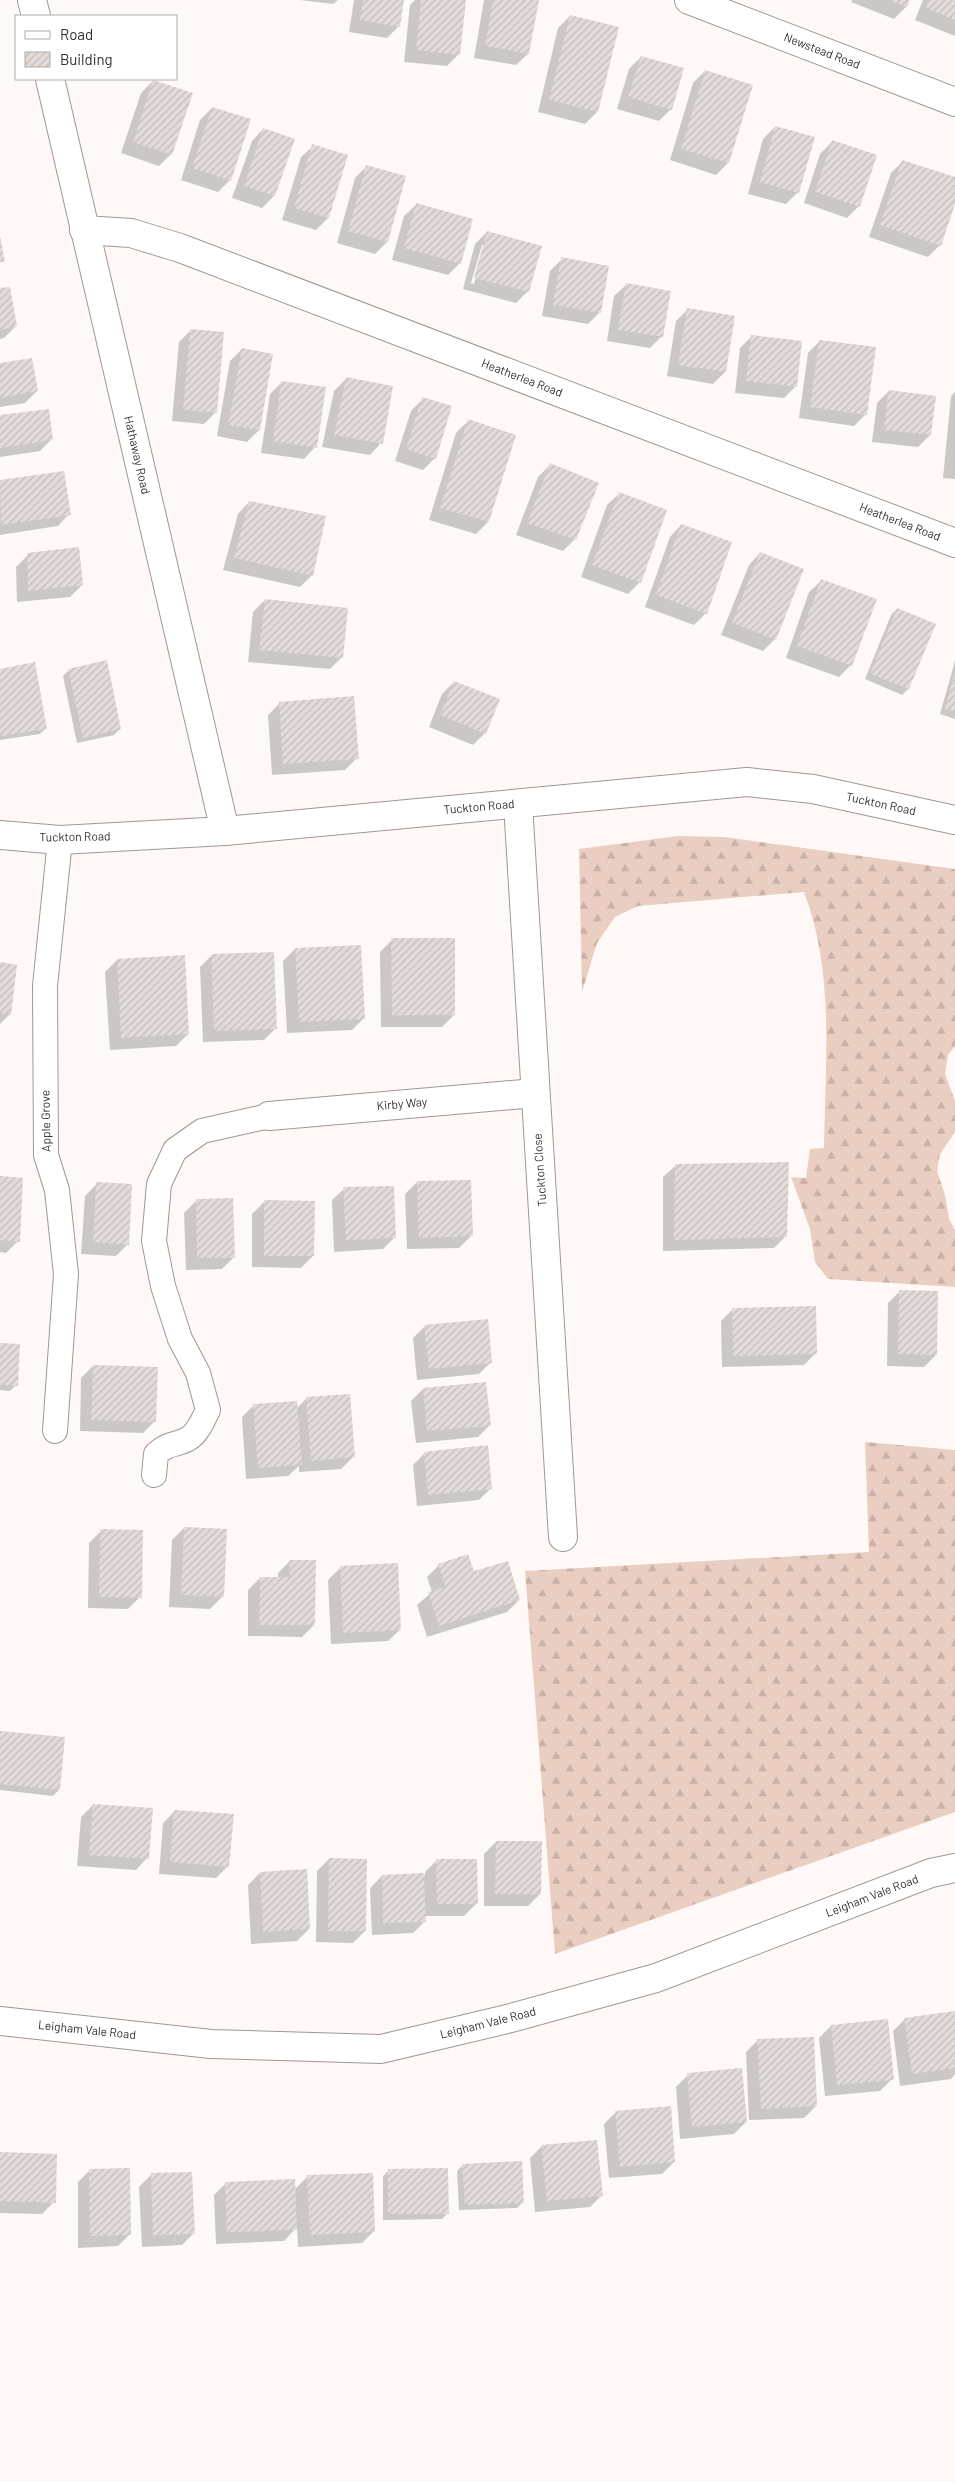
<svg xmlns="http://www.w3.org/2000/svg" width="955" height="2482" font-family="Barlow,sans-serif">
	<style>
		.forest { fill: url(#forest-firs) }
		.shadow { fill: #0003; fill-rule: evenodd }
		.building { fill: url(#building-hatch) }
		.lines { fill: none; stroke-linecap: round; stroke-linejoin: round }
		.service-casing { stroke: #9e9895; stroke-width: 26 }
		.minor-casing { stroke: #9e9895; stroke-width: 30 }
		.tertiary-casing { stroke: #9e9895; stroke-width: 30 }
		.service { stroke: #fff; stroke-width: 24 }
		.minor { stroke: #fff; stroke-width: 28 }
		.tertiary { stroke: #fff; stroke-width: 28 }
		.labels { text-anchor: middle; stroke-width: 4.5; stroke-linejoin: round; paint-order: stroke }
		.street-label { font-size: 12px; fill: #333130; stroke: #fff }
	</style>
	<defs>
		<pattern id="forest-firs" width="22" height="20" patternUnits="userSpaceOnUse" patternTransform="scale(1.25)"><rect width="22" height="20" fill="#ebcec2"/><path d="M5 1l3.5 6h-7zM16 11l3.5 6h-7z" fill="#cab1a7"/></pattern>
		<pattern id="building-hatch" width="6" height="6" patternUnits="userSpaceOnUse" patternTransform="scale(1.25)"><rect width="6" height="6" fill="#e2dbd8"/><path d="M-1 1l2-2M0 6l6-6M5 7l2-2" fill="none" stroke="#c2bcba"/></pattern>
	</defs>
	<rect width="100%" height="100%" fill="#fef9f6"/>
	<g class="forest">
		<path d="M678,836l46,1 231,32v177l-7,9 -3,19 10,27v31l-15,22 -3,17 8,24 4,24 6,11v57l-127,-8 -13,-17 -5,-33 -19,-52 15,1 4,-29 14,-1c1,-85 11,-175 -20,-256l-166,14 -23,11 -18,26 -15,49 -3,-143z"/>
		<path d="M865,1442l90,8v362l-400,142 -30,-383 344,-19z"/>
	</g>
	<g class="shadow">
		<path d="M300,0h38l-5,4z"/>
		<path d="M354,0h49l-4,26 -12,12 -38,-6z"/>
		<path d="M415,0h50l-6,54 -12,12 -43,-4 6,-57z"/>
		<path d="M484,0h54l-10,54 -12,11 -42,-7z"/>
		<path d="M852,0h56l-2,7 -12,12 -43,-17z"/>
		<path d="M923,0h32v36l-40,-16z"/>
		<path d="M570,16l27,96 -12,12 -47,-12 20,-84z"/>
		<path d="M641,57l30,52 -12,12 -42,-12 12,-40z"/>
		<path d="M705,71l23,92 -12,12 -46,-15 23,-77z"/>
		<path d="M153,81l18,73 -12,12 -38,-13 20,-60z"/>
		<path d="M212,108l18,72 -12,12 -37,-12 19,-60z"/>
		<path d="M775,127l23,65 -12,12 -38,-10 15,-55z"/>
		<path d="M263,129l11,67 -12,12 -30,-10 20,-57z"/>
		<path d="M832,142l27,64 -12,12 -43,-15 16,-49z"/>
		<path d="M313,146l15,72 -12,12 -34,-10 19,-63z"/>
		<path d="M903,161l52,17v22l-15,45 -12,12 -59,-20 22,-64z"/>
		<path d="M367,166l20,76 -12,12 -38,-11 18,-65z"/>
		<path d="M416,205l44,58 -12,12 -56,-15 12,-44z"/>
		<path d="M487,232l41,59 -12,12 -53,-14 12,-45zM482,245h2l-10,39 -3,-1z"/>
		<path d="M562,259l38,53 -12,12 -46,-8 8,-45z"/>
		<path d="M626,285l36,51 -12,12 -43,-7 7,-45z"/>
		<path d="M0,290l16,36 -12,12 -4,1z"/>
		<path d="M688,309l37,63 -12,12 -46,-8 9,-55z"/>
		<path d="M191,330l25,82 -12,12 -32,-3 7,-79z"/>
		<path d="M752,336l44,50 -12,12 -49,-5 5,-45z"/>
		<path d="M820,341l46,73 -12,12 -55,-8 9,-65z"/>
		<path d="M242,349l17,81 -12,12 -30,-6 13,-75z"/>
		<path d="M0,364l37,27 -12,12 -25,4z"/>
		<path d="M346,379l35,64 -11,12 -48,-8 12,-56z"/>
		<path d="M282,382l33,65 -11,12 -43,-6 9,-59z"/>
		<path d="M889,391l41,44 -12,12 -46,-5 5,-39z"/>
		<path d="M955,392v87l-12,-1 8,-82z"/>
		<path d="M423,399l12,59 -12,12 -28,-9 16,-50z"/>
		<path d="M0,417l52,22 -12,12 -40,6z"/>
		<path d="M468,421l20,101 -12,12 -47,-14 27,-87z"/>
		<path d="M550,465l25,74 -12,12 -47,-16 22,-58z"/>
		<path d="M63,472l6,42 -11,12 -58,9v-54z"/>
		<path d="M619,494l21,88 -12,12 -47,-17 26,-72z"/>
		<path d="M249,502l63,73 -12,12 -77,-17 15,-56z"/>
		<path d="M681,525l25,88 -12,12 -49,-18 25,-70z"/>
		<path d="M760,553l15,86 -12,12 -42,-16 28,-70z"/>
		<path d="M28,555l54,30 -12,12 -53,5 -1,-35z"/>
		<path d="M821,581l30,84 -12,12 -53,-19 23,-66z"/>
		<path d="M265,600l77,57 -12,12 -82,-7 5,-50z"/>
		<path d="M897,609l37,16 -26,64 -6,6 -37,-16 26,-64z"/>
		<path d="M955,661v58l-15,-5z"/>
		<path d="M0,670l46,58 -6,6 -40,6z"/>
		<path d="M69,670l51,59 -6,6 -37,8 -14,-67z"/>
		<path d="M454,682l31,51 -12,12 -44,-18 13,-33z"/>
		<path d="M280,703l77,55 -12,12 -73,5 -4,-60z"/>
		<path d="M392,940l62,75 -12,12h-61l-1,-75z"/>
		<path d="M295,949l69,69 -12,12 -65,3 -4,-72z"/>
		<path d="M212,955l64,73 -12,12 -61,2 -3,-75z"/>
		<path d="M117,960l71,74 -12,12 -66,4 -5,-78z"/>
		<path d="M0,963l10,51 -10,10z"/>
		<path d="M675,1166l111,70 -12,12 -111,3v-74z"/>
		<path d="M0,1178l18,63 -12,12 -6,-1z"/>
		<path d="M417,1182l54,54 -12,12 -52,1 -2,-55z"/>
		<path d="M97,1184l31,60 -12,12 -35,-2 4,-58z"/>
		<path d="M344,1189l51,48 -12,12 -49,3 -2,-52z"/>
		<path d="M196,1201l38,56 -12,12 -36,1 -2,-57z"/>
		<path d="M264,1202l49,54 -12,12 -49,-1v-53z"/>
		<path d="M900,1291l36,64 -12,12 -37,-1 1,-63z"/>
		<path d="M733,1309l83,44 -12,12 -82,2 -1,-46z"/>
		<path d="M425,1326l66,36 -12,12 -62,6 -4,-42z"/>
		<path d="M0,1344l16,41 -6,6 -10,-1z"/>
		<path d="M93,1366l62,55 -12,12 -63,-2 1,-53z"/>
		<path d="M423,1389l67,36 -12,12 -62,6 -5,-42z"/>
		<path d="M307,1398l46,59 -12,12 -42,3v-6l-11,10 -42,3 -4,-62 12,-12 42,4z"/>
		<path d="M425,1453l66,35 -12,12 -62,6 -4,-41z"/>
		<path d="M184,1528l38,69 -12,12 -41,-2 3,-67z"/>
		<path d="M101,1531l39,66 -12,12 -40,-1 1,-65z"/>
		<path d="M290,1561l24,64 -12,12 -54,-1v-46l12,-12h18v-5z"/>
		<path d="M439,1565l80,35 -12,12 -80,25 -10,-32 15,-13 -5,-15z"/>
		<path d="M340,1568l60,62 -12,11 -57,3 -3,-64z"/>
		<path d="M0,1732l59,58 -6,6 -53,-6z"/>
		<path d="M93,1805l54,53 -11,12 -59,-4 4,-49z"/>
		<path d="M175,1811l53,55 -12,12 -57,-4 4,-51z"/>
		<path d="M496,1842l44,52 -12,12h-44v-52z"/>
		<path d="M329,1859l36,72 -12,12 -37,-1 1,-71z"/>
		<path d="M437,1860l39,44 -12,12h-39v5l-12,12 -41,2 -2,-47 12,-12 43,-1v-3z"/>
		<path d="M260,1873l49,56 -12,12 -46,3 -3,-59z"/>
		<path d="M955,2012v62l-4,5 -51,7 -7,-55 12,-12z"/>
		<path d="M831,2026l61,53 -12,12 -55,5 -6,-58z"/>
		<path d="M758,2040l58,66 -12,12 -55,2 -3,-68z"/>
		<path d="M688,2075l58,47 -12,12 -54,5 -4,-52z"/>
		<path d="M616,2112l58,50 -12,12 -53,4 -5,-54z"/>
		<path d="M542,2146l60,49 -12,12 -55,5 -5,-54z"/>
		<path d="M0,2153l54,49 -12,12 -42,-1z"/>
		<path d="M463,2165l60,37 -6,6 -58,2 -2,-39z"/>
		<path d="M90,2170l40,64 -12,12 -40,2v-66z"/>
		<path d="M389,2170l58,44 -5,5 -59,1v-44z"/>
		<path d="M151,2175l43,58 -12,12 -40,2 -3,-60z"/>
		<path d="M307,2177l67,54 -12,12 -64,4 -1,-20 -13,14 -68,3 -2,-49 12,-12 68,7z"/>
	</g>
	<g class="building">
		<path d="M363,0h41l-4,27 -40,-7z"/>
		<path d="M421,0h45l-6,55 -44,-5z"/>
		<path d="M493,0h46l-10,54 -44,-8z"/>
		<path d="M888,0h22l-3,7z"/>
		<path d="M929,0h26v20l-29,-12z"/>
		<path d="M570,15l49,12 -21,85 -49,-12z"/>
		<path d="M641,56l43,12 -12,42 -44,-13z"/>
		<path d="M705,70l48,15 -24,78 -48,-14z"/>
		<path d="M153,80l40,13 -21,62 -39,-13z"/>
		<path d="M212,107l39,12 -20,62 -39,-13z"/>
		<path d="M775,126l40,11 -16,56 -39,-11z"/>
		<path d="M263,128l32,11 -20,57 -31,-10z"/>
		<path d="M832,140l45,15 -17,52 -45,-15z"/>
		<path d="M312,144l36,11 -19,63 -35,-10z"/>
		<path d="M902,160l53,17v27l-14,42 -61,-21z"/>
		<path d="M366,165l40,11 -18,66 -40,-11z"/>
		<path d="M416,203l57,16 -12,45 -57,-16z"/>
		<path d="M487,231l55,15 -13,46 -55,-14z"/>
		<path d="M0,236l5,26h-5z"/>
		<path d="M561,257l48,9 -8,47 -48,-8z"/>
		<path d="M626,283l45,8 -8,46 -45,-7z"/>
		<path d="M10,287l7,39 -17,4v-42z"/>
		<path d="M687,308l48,8 -9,56 -48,-7z"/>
		<path d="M190,329l34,3 -7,81 -34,-3z"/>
		<path d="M751,335l51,6 -5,46 -51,-6z"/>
		<path d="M819,340l57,7 -9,68 -57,-8z"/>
		<path d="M242,348l31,6 -13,76 -32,-5z"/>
		<path d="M32,358l6,33 -38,7v-35z"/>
		<path d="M346,377l47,9 -10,58 -49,-9z"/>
		<path d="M281,381l45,6 -9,61 -44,-7z"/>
		<path d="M888,390l48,6 -5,39 -47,-5z"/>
		<path d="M422,397l30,9 -16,53 -30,-10z"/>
		<path d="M49,409l4,31 -53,8v-33z"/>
		<path d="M468,419l48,16 -27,87 -49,-14z"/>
		<path d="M550,463l49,20 -23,57 -49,-17z"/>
		<path d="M64,471l7,44 -70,10 -1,-45z"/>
		<path d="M619,492l48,18 -26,73 -49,-18z"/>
		<path d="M249,501l77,15 -13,60 -79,-18z"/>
		<path d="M681,524l51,18 -25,72 -51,-19z"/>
		<path d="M79,547l4,38 -55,6 -1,-38z"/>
		<path d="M760,552l44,17 -28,71 -44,-17z"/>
		<path d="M821,579l56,20 -25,67 -55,-20z"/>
		<path d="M265,599l83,9 -5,50 -84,-8z"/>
		<path d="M897,608l39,16 -27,65 -39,-15z"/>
		<path d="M107,660l14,69 -38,9 -15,-69z"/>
		<path d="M35,662l12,67 -47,7v-67z"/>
		<path d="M954,675h1v36l-10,-2z"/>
		<path d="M454,681l46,18 -14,35 -46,-19z"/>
		<path d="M354,696l5,63 -76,5 -4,-62z"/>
		<path d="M391,938h64v77h-63z"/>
		<path d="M361,945l4,74 -66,3 -4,-74z"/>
		<path d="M274,952l3,77 -63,2 -3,-77z"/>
		<path d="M185,955l4,79 -68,4 -4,-79z"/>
		<path d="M0,962l17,3 -6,50 -11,-2z"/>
		<path d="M789,1162l-2,75 -113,3 1,-76z"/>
		<path d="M0,1176l23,2 -3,64 -20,-2z"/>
		<path d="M471,1180l2,56 -54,2 -2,-57z"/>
		<path d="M96,1182l36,2 -3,61 -36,-3z"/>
		<path d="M394,1186l2,52 -50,2 -3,-53z"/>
		<path d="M233,1198l2,60h-38l-1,-59z"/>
		<path d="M264,1200l51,1 -1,55h-50z"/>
		<path d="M899,1290l39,1 -1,64 -39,-1z"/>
		<path d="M816,1306l1,48 -84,2 -1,-48z"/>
		<path d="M488,1319l4,44 -63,6 -5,-44z"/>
		<path d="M0,1343l20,1 -2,42 -18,-1z"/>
		<path d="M93,1365l65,2 -2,55 -65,-2z"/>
		<path d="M486,1382l5,44 -64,5 -4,-43z"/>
		<path d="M350,1394l5,63 -44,4 -5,-64z"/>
		<path d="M297,1401l5,64 -44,3 -5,-64z"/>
		<path d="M488,1445l4,44 -64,6 -4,-43z"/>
		<path d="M184,1527l43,2 -3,68 -43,-2z"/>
		<path d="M100,1529l43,1 -1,68 -43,-1z"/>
		<path d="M468,1554l6,17 34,-10 12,39 -81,26 -11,-34 18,-5 -8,-23z"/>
		<path d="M289,1560h27l-1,65h-56l1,-48h30z"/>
		<path d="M398,1563l3,67 -58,3 -3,-67z"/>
		<path d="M0,1731l65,6 -5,53 -60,-6z"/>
		<path d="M93,1804l60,4 -4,51 -60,-4z"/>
		<path d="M174,1810l60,4 -5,53 -59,-5z"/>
		<path d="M496,1841h46l-1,54 -46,-1z"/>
		<path d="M329,1858l38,1 -1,72h-38z"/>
		<path d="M436,1859h41l1,45h-41z"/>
		<path d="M307,1869l3,60 -47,3 -3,-60z"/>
		<path d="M424,1873l2,49 -43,1 -1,-48z"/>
		<path d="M955,2011v57l-43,6 -8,-56z"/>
		<path d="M888,2019l6,61 -57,5 -6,-60z"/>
		<path d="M814,2037l3,69 -56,3 -4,-70z"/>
		<path d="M742,2068l5,54 -55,5 -5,-54z"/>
		<path d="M671,2106l4,56 -55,5 -5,-56z"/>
		<path d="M597,2140l6,56 -56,5 -6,-56z"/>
		<path d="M0,2152l57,2 -1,49 -56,-2z"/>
		<path d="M522,2161l2,42 -59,2 -3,-41z"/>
		<path d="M130,2168l1,67 -41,1 -1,-67z"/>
		<path d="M448,2168l1,46h-61v-45z"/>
		<path d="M192,2172l3,62 -42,1 -2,-62z"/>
		<path d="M373,2173l2,59 -65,3 -3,-60z"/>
		<path d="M295,2179l2,51 -70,2 -2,-50z"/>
	</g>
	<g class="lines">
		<g class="service-casing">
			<g id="service">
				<path d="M55,1431l11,-157 -9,-84 -11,-35 -1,-169 15,-146"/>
				<path d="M154,1475l2,-21c13,-12 19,-8 32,-15 10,-6 15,-19 20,-29l-10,-37 -18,-34 -17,-53 -9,-45 5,-57 16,-34 27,-19 67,-15"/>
			</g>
		</g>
		<g class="minor-casing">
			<g id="minor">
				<path d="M32,0l4,16"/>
				<path d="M689,0l266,102"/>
				<path d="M50,79l175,752"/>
				<path d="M84,230l47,3 49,15 775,295"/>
				<path d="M518,804l45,733"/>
				<path d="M269,1116l266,-23"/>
				<path d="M0,2021l211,23 170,5 130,-31 145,-40 275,-105 24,-5"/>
			</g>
		</g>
		<g class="tertiary-casing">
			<path id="tertiary" d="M0,835l60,5 165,-9 522,-49 66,7 142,31"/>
		</g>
		<use href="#service" class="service"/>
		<use href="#minor" class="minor"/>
		<use href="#tertiary" class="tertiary"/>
	</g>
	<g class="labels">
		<g class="street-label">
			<text transform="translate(822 51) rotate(21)" y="4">Newstead Road</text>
			<text transform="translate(522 378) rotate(21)" y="4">Heatherlea Road</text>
			<text transform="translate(137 455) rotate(77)" y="4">Hathaway Road</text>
			<text transform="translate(900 522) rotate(21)" y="4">Heatherlea Road</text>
			<text transform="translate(881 804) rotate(12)" y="4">Tuckton Road</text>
			<text transform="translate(479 807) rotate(-5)" y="4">Tuckton Road</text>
			<text transform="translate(75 837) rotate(-1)" y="4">Tuckton Road</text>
			<text transform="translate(402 1104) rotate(-5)" y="4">Kirby Way</text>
			<text transform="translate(46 1121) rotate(-91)" y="4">Apple Grove</text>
			<text transform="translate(540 1170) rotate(-94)" y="4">Tuckton Close</text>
			<text transform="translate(872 1896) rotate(-21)" y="4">Leigham Vale Road</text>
			<text transform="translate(488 2023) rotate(-14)" y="4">Leigham Vale Road</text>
			<text transform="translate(87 2030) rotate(6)" y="4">Leigham Vale Road</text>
		</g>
	</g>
	<rect x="15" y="15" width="162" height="65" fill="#ffffff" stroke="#adadac"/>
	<rect x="25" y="31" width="25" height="8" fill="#ffffff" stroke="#adadac"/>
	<text x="60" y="40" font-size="15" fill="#333130">Road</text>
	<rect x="25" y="52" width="25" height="15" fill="url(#building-hatch)" stroke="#adadac"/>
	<text x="60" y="65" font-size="15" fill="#333130">Building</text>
</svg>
